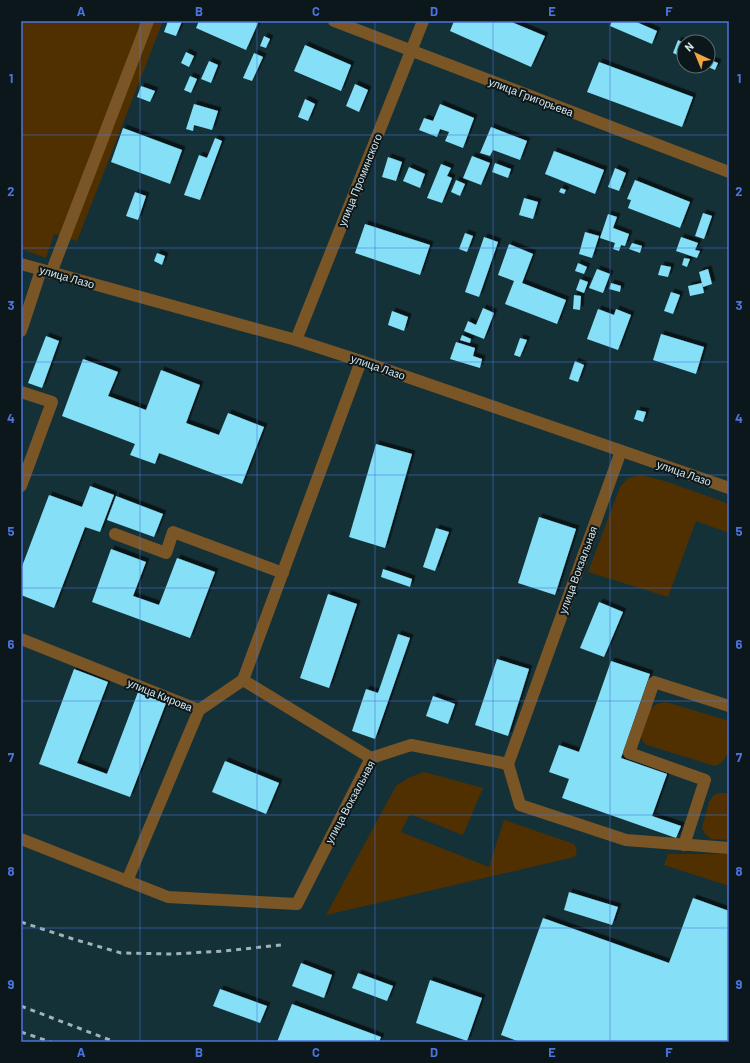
<svg xmlns="http://www.w3.org/2000/svg" width="750" height="1063" font-family="Barlow,sans-serif">
	<style>
		.green { fill: #503000 }
		.building { fill: #85e0f7; filter: url(#shadow) }
		.lines { fill: none; stroke-linecap: round; stroke-linejoin: round }
		.minor { stroke: #7a5627; stroke-width: 12 }
		.rail { stroke: #a0b3b8; stroke-width: 3; stroke-dasharray: 5 5; stroke-linecap: butt }
		.grid { fill: none; stroke: #4b74dc; stroke-width: 1; stroke-opacity: 0.55 }
		.labels { text-anchor: middle; stroke-width: 4; stroke-linejoin: round; paint-order: stroke }
		.street-label { font-size: 11px; fill: #d6e6ea; stroke: #0b171a }
		.neatline { fill: none; stroke: #4b74dc; stroke-width: 1.5 }
		.grid-label { font-size: 13px; text-anchor: middle; font-weight: bold; fill: #4b74dc }
	</style>
	<defs>
		<filter id="shadow"><feDropShadow dx="3.5" dy="-3.5" stdDeviation="0" flood-color="#0009"/></filter>
	</defs>
	<rect width="100%" height="100%" fill="#153138"/>
	<g class="green">
		<path d="M21,21h142l-86,220 -23,-7 -8,24 -25,-9z"/>
		<path d="M641,475l27,7 61,22v29l-33,-12 -28,76 -80,-25 32,-85 8,-9z"/>
		<path d="M666,702l60,18 3,2c0,16 4,38 -14,44l-68,-21 -5,-4 -1,-8 9,-24 7,-5z"/>
		<path d="M424,772l59,16 -20,47 -53,-21 -9,18 88,35 15,-47 70,24c3,5 4,8 0,13l-248,58 70,-129 12,-8z"/>
		<path d="M718,793h8l3,2v45l-18,-1 -6,-5 -3,-6 7,-26 4,-6z"/>
		<path d="M668,854h61v32l-65,-21z"/>
	</g>
	<g class="building">
		<path d="M168,21h14l-6,15 -12,-4z"/>
		<path d="M199,21h54l5,2 -12,27 -50,-22z"/>
		<path d="M454,21h55l36,15 -14,31 -81,-36z"/>
		<path d="M612,21h22l23,10 -5,13 -42,-18z"/>
		<path d="M264,36l6,3 -4,9 -6,-2z"/>
		<path d="M678,40l6,3v15l-11,-5z"/>
		<path d="M305,45l46,20 -10,26 -47,-20z"/>
		<path d="M186,52l8,4 -5,11 -8,-4z"/>
		<path d="M254,53l9,4 -11,24 -9,-3z"/>
		<path d="M708,59l10,4 -3,7 -7,-3z"/>
		<path d="M209,61l9,4 -7,18 -10,-4z"/>
		<path d="M599,62l94,35 -11,30 -95,-35z"/>
		<path d="M190,76l7,3 -6,14 -7,-3z"/>
		<path d="M355,84l13,6 -9,22 -13,-6z"/>
		<path d="M141,86l14,5 -5,11 -13,-5z"/>
		<path d="M305,99l10,5 -7,17 -10,-4z"/>
		<path d="M194,104l24,7 -6,19 -18,-5 -1,6 -7,-2z"/>
		<path d="M440,104l34,14 -11,30 -18,-7 4,-9 -9,-3 -3,8 -18,-7 5,-12 9,3z"/>
		<path d="M491,127l36,14 -7,19 -27,-10 -3,6 -10,-3z"/>
		<path d="M123,128l59,22 -12,34 -59,-22z"/>
		<path d="M215,138l7,3 -22,59 -16,-5 15,-40 8,3z"/>
		<path d="M554,151l50,19 -9,24 -50,-20z"/>
		<path d="M472,156l18,7 -9,22 -18,-7z"/>
		<path d="M388,157l14,5 -6,19 -14,-4z"/>
		<path d="M495,163l16,6 -3,9 -16,-6z"/>
		<path d="M441,164l10,4 -4,8 5,2 -10,25 -15,-5z"/>
		<path d="M409,167l16,7 -5,14 -17,-7z"/>
		<path d="M615,168l11,5 -7,18 -11,-4z"/>
		<path d="M456,180l9,4 -5,12 -9,-4z"/>
		<path d="M635,180l55,22 -10,26 -52,-20 3,-8 -4,-1z"/>
		<path d="M561,188l5,2 -2,4 -5,-2z"/>
		<path d="M135,192l11,4 -8,24 -12,-4z"/>
		<path d="M524,198l14,4 -5,17 -14,-4z"/>
		<path d="M703,213l9,3 -8,23 -9,-3z"/>
		<path d="M608,214l9,3 -4,11 16,6 -4,12 -4,-1 -2,6 -6,-2 2,-6 -15,-5z"/>
		<path d="M365,224l65,21 -10,30 -65,-22z"/>
		<path d="M585,232l14,4 -7,22 -13,-4z"/>
		<path d="M465,233l8,3 -6,16 -8,-3z"/>
		<path d="M484,237l14,5 -19,55 -14,-5z"/>
		<path d="M681,237l17,6 -3,7 5,1 -3,7 -21,-7z"/>
		<path d="M632,243l10,3 -2,7 -11,-4z"/>
		<path d="M509,244l24,10 -11,29 44,17 -9,24 -52,-20 9,-23 -16,-6z"/>
		<path d="M157,253l8,3 -3,9 -8,-4z"/>
		<path d="M684,258l6,1 -3,8 -5,-2z"/>
		<path d="M578,263l9,4 -3,7 -9,-3z"/>
		<path d="M661,265l10,2 -3,10 -10,-2z"/>
		<path d="M597,269l13,5 -7,19 -14,-5z"/>
		<path d="M708,269l4,15 -9,3 -4,-15z"/>
		<path d="M580,279l8,3 -4,11 -8,-3z"/>
		<path d="M611,283l10,3 -1,6 -11,-3z"/>
		<path d="M702,283l2,10 -14,3 -2,-10z"/>
		<path d="M671,292l9,3 -7,19 -9,-3z"/>
		<path d="M574,295l7,1 -1,14 -7,-1z"/>
		<path d="M483,308l11,5 -10,26 -20,-8 4,-10 8,4z"/>
		<path d="M598,309l16,6 2,-6 15,6 -13,35 -31,-11z"/>
		<path d="M392,311l16,6 -4,14 -16,-6z"/>
		<path d="M661,334l43,13 -8,27 -43,-14z"/>
		<path d="M462,335l9,4 -1,4 -10,-3z"/>
		<path d="M46,336l13,5 -17,47 -14,-5z"/>
		<path d="M520,338l7,2 -7,17 -6,-2z"/>
		<path d="M456,342l19,6 -2,8 9,3 -2,9 -30,-9z"/>
		<path d="M83,359l35,13 -10,24 38,14 15,-40 39,15 -14,38 33,12 9,-22 36,14 -22,57 -83,-31 -4,11 -25,-9 5,-11 -73,-28z"/>
		<path d="M575,361l9,4 -6,17 -9,-3z"/>
		<path d="M637,410l9,2 -3,10 -9,-3z"/>
		<path d="M376,444l36,10 -27,94 -36,-11z"/>
		<path d="M90,486l24,9 -14,37 -15,-5 -31,81 -33,-13v-26l28,-74 33,12z"/>
		<path d="M116,496l47,18 -9,23 -47,-17z"/>
		<path d="M539,517l37,12 -21,66 -37,-12z"/>
		<path d="M436,528l13,4 -14,39 -12,-4z"/>
		<path d="M111,549l35,13 -13,34 26,9 18,-47 38,14 -25,66 -98,-36z"/>
		<path d="M383,569l29,10 -2,8 -29,-10z"/>
		<path d="M328,594l29,10 -28,84 -29,-10z"/>
		<path d="M599,602l24,10 -19,45 -24,-9z"/>
		<path d="M398,634l12,4 -35,101 -23,-8 14,-42 12,4z"/>
		<path d="M497,659l32,10 -21,67 -33,-11z"/>
		<path d="M611,661l39,13 -29,84 46,16 -15,42 29,10 -5,12 -114,-40 7,-19 -20,-7 10,-27 20,7z"/>
		<path d="M74,669l34,13 -31,81 30,11 31,-82 28,11 -36,94 -91,-33z"/>
		<path d="M433,696l22,8 -7,20 -22,-8z"/>
		<path d="M225,761l54,22 -13,31 -54,-22z"/>
		<path d="M569,892l49,15 -6,18 -48,-15z"/>
		<path d="M693,898l36,13v131h-209l-19,-7 42,-117 126,45z"/>
		<path d="M301,963l31,12 -8,23 -32,-12z"/>
		<path d="M358,973l35,13 -6,15 -35,-13z"/>
		<path d="M430,980l52,18 -15,43 -51,-18z"/>
		<path d="M220,989l47,17 -7,17 -47,-17z"/>
		<path d="M292,1004l89,33 -2,5h-102z"/>
	</g>
	<g class="lines">
		<g class="minor">
			<path d="M334,21l395,151"/>
			<path d="M21,264l275,76 65,21 368,127"/>
			<path d="M51,273l97,-252"/>
			<path d="M21,331l20,-61"/>
			<path d="M296,340l127,-319"/>
			<path d="M21,392l31,10 -31,84"/>
			<path d="M115,534l51,19 7,-21 110,41"/>
			<path d="M21,639l178,71 44,-30 128,78"/>
			<path d="M243,680l118,-319"/>
			<path d="M508,764l12,41 106,35 103,8"/>
			<path d="M21,839l147,58 129,7 74,-146 40,-13 97,19 113,-313"/>
			<path d="M684,845l21,-65 -76,-27 25,-71 75,24"/>
			<path d="M127,881l72,-171"/>
		</g>
		<g class="rail">
			<path d="M21,922l52,17 48,14 51,1 52,-3 57,-6"/>
			<path d="M21,1006l94,36"/>
			<path d="M21,1032l30,10"/>
		</g>
	</g>
	<path class="grid" d="M140,21v1021M257,21v1021M375,21v1021M493,21v1021M610,21v1021M21,135h708M21,248h708M21,362h708M21,475h708M21,588h708M21,701h708M21,815h708M21,928h708"/>
	<g class="labels">
		<g class="street-label">
			<text transform="translate(531 97) rotate(21)" y="4">улица Григорьева</text>
			<text transform="translate(360 180) rotate(-68)" y="4">улица Проминского</text>
			<text transform="translate(67 277) rotate(16)" y="4">улица Лазо</text>
			<text transform="translate(378 367) rotate(19)" y="4">улица Лазо</text>
			<text transform="translate(684 473) rotate(19)" y="4">улица Лазо</text>
			<text transform="translate(578 570) rotate(-70)" y="4">улица Вокзальная</text>
			<text transform="translate(160 695) rotate(22)" y="4">улица Кирова</text>
			<text transform="translate(350 802) rotate(-62)" y="4">улица Вокзальная</text>
		</g>
	</g>
	<rect width="750" height="1063" fill="none" stroke="#0b171a" stroke-width="44"/>
	<g transform="translate(696 54) rotate(316)"><circle r="19" fill="#0b171a" stroke="#5c6a6d"/>
	<path d="M0-3L7 15L0 10L-7 15Z" fill="#f1a640"/>
	<text y="-6" font-size="11" font-weight="bold" text-anchor="middle" fill="#d6e6ea">N</text>
	</g>
	<rect x="22" y="22" width="706" height="1019" class="neatline"/>
	<g class="grid-label">
		<text x="81" y="16">A</text>
		<text x="199" y="16">B</text>
		<text x="316" y="16">C</text>
		<text x="434" y="16">D</text>
		<text x="552" y="16">E</text>
		<text x="669" y="16">F</text>
		<text x="11" y="83">1</text>
		<text x="739" y="83">1</text>
		<text x="11" y="196">2</text>
		<text x="739" y="196">2</text>
		<text x="11" y="310">3</text>
		<text x="739" y="310">3</text>
		<text x="11" y="423">4</text>
		<text x="739" y="423">4</text>
		<text x="11" y="536">5</text>
		<text x="739" y="536">5</text>
		<text x="11" y="649">6</text>
		<text x="739" y="649">6</text>
		<text x="11" y="762">7</text>
		<text x="739" y="762">7</text>
		<text x="11" y="876">8</text>
		<text x="739" y="876">8</text>
		<text x="11" y="989">9</text>
		<text x="739" y="989">9</text>
		<text x="81" y="1057">A</text>
		<text x="199" y="1057">B</text>
		<text x="316" y="1057">C</text>
		<text x="434" y="1057">D</text>
		<text x="552" y="1057">E</text>
		<text x="669" y="1057">F</text>
	</g>
</svg>
